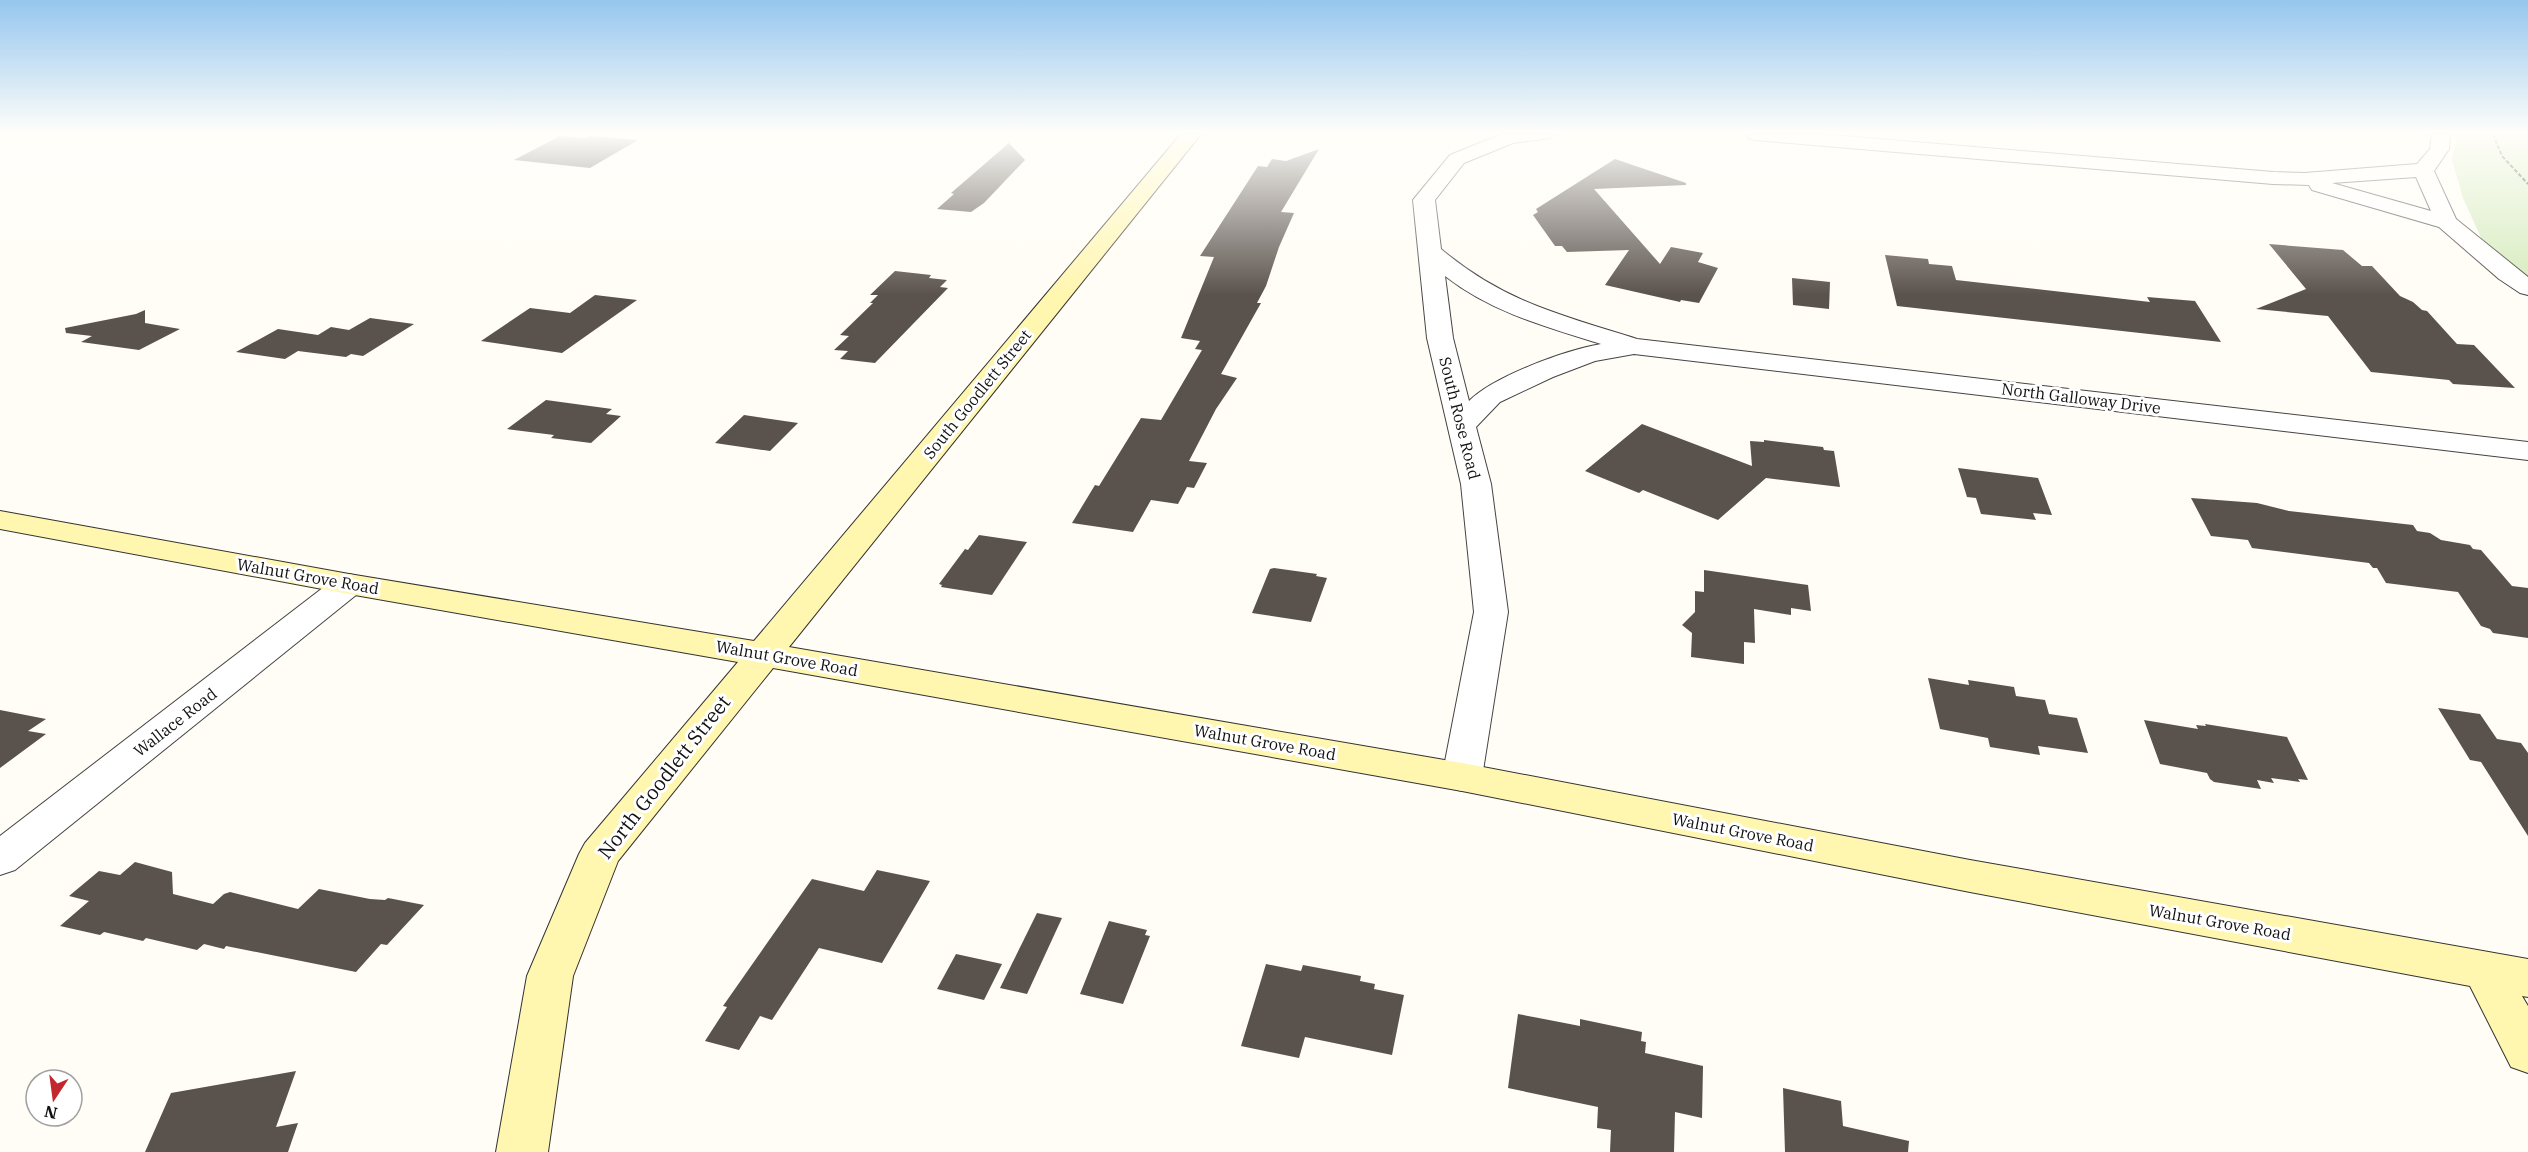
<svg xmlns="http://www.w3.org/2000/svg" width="2528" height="1152" font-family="'IBM Plex Serif',serif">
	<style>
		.green { fill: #d5ebbd }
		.building { fill: #5a524d }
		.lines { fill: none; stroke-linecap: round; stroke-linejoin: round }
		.street-casing { stroke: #444; stroke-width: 2 }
		.secondary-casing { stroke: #333; stroke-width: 2 }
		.path { stroke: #333; stroke-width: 2; stroke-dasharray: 4 2; stroke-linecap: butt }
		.street { fill: #fff; fill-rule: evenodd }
		.secondary { fill: #fff6b0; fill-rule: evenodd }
		.labels { text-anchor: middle; stroke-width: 6; stroke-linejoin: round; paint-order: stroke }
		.street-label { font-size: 16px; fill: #111; stroke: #fff }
		.near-street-label { font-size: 20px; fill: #111; stroke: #fff }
	</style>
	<rect width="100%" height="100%" fill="#fffdf5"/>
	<path class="green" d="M2455,134h73v146l-45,-38 -20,-44 -11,-38 5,-23z"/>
	<g class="building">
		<path d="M560,136l26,2 4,-2 48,4 -48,28 -76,-8z"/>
		<path d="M1009,143l16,17 -41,43 -13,9 -34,-3 17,-15 -3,-1z"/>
		<path d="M1319,149l-38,63 13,1 -15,34 -13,39 -9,17h4l-40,71 16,4 -21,31 -27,52 18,2 -13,25 -7,-1 -9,17 -27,-4 -18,32 -61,-9 23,-38 4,1 42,-68 20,2 41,-70 -7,-1 5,-8 -19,-3 33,-81 -14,-1 58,-90 9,1 5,-8 14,2z"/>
		<path d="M1615,159l71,24v2l-92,4 66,75 11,-17 32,6 -5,9 20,6 -19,35 -18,-3 -1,2 -75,-17 24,-35 -62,2 -5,-6h-7l-22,-31 5,-3 -2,-3z"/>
		<path d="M2269,244l74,6 19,16h10l28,30 13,6 9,8 5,1 30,33 17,1 41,43 -62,-4 -4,-4 -78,-8 -43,-56 -72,-7 50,-20z"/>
		<path d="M1885,255l43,4 1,5 23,2 4,14 194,22 -3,-5 48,4 26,41 -324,-36z"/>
		<path d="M895,271l36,4 -2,3 18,2 -7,7 8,1 -73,75 -35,-4 8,-8 -14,-1 15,-14 -9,-1 33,-32h-3l8,-8h-8z"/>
		<path d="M1792,278l38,4 -1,27 -36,-4z"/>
		<path d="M595,295l42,5 -75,53 -81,-12 49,-33 40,5z"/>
		<path d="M145,310v13l35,6 -41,21 -58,-8 11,-6 -26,-3 -1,-5 71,-14z"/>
		<path d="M370,318l44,6 -51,32 -12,-2 -5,3 -48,-6 -13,8 -49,-7 42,-23 40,6 13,-8 18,3z"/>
		<path d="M546,400l66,9 -6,5 15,2 -30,27 -40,-5 3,-3 -47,-6z"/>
		<path d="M744,415l54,8 -28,28 -55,-8z"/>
		<path d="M1642,424l110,42 -2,-25 14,1v-2l59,7 1,3 10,1 6,36 -74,-9 -48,42 -75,-30 -4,3 -54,-22z"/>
		<path d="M1958,468l80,10 14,37 -19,-2 3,7 -55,-6 -5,-16 -9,-1z"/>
		<path d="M2191,498l66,5 32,8 124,14 4,6 13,2 11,7 29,5 3,4 8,1 31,36 16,2v50l-35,-5 -3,-4 -9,-3 -23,-34 -72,-9 -9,-15h-4l-4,-5 -117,-15 -4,-8 -37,-4z"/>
		<path d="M979,535l48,7 -35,53 -51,-8 1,-2 -3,-1 26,-35 3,1z"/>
		<path d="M1274,568l43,6 -1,2 11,2 -16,44 -59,-9 18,-44z"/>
		<path d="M1704,570l104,15 3,26 -20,-3v7l-37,-6 1,34 -11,-1v22l-53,-7 1,-24 -10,-8 13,-13v-21l9,1z"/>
		<path d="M1928,678l41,7 -1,-5 46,7 2,9 29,4 4,14 28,4 11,35 -50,-7 2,9 -50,-8 -2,-9 -48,-9z"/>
		<path d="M2438,708l42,6 17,25 24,4 7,10v83l-47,-74 -11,-2z"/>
		<path d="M0,710l46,9 -18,12 18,3 -46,34z"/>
		<path d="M2144,720l54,9 -2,-4 10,1 -1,-2 82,13 21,43 -10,-1 2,3 -29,-4 3,5 -17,-3 4,9 -47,-7 -4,-3 -3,-6 -47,-9z"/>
		<path d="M135,862l37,10 1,22 40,10 11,-10 6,-2 68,17 21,-20 51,10 15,1 3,-2 36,7 -37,40 -6,-1 -25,28 -130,-26 -2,3 -20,-5 -7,6 -51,-12 -3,3 -39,-9 -4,3 -40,-9 29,-25 -20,-5 30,-25 21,4z"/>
		<path d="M877,870l53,11 -48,82 -63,-15 -47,72 -12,-4 -21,34 -34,-9 22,-34 -4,-1 89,-127 52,12z"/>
		<path d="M1037,913l25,5 -35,76 -27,-6z"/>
		<path d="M1109,921l38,9 -2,5 5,1 -27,68 -43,-10z"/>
		<path d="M956,954l46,10 -18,36 -47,-11z"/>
		<path d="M1266,964l35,7 2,-6 58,11 -1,5 15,3 -1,5 30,6 -12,60 -87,-18 -6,21 -58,-12z"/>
		<path d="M1518,1014l62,12v-7l62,13 -1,9 5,1 -1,11 58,13 -1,52 -27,-6 -1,40h-64l1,-22 -14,-2 1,-21 -90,-19z"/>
		<path d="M296,1071l-20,56 22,-4 -10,29h-143l26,-59z"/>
		<path d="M1783,1088l58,13 2,25 66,15 -1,11h-123z"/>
	</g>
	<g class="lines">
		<g class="street-casing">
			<g id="street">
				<path d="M1502,134h51l-3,4 -37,5 -49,20 -29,37 6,49c63,53 120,66 196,90l891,103v18l-894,-106 -39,7 -42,16 -53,25 -24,25 15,57 17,128 -26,165 -6,10 -14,4 -14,-4 -6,-10 32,-165 -13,-128 -34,-146 -14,-138 37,-45zM1445,276c46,36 101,51 156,68 -35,6 -107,32 -132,57l-16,-63z"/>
				<path d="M1745,134h74l454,38 32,1 112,-9 13,-15 2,-15h18l-1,15 -15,22 22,48 72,58v18l-8,-2 -21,-14 -60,-52 -127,-37 -3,-5 -36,-1 -518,-44 -7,-2zM2416,177l15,34 -99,-28z"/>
				<path d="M349,574l12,3 5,7 -5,7 -346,279 -15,5v-39l337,-259z"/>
			</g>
		</g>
		<g class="secondary-casing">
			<path id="secondary" d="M1181,134h20l-412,513 673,116 508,97 558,99v38l-6,-1 6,10v67l-17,-6 -41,-81 -500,-94 -508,-101 -689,-123 -155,193 -45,115 -25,176h-52l31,-176 52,-122 6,-11 153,-181 -389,-68 -349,-65v-18l349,63 405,67z"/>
		</g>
		<path class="path" d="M2493,134l9,22 26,28"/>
		<use href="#street" class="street"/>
		<use href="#secondary" class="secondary"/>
	</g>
	<linearGradient id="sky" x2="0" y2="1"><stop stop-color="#95c6ee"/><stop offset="0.45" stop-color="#fffefa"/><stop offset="1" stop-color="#fffefa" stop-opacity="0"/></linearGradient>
	<rect width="2528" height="295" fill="url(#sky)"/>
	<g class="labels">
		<g class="street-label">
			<text transform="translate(977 394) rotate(-51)" y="6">South Goodlett Street</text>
			<text transform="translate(2081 398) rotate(7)" y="6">North Galloway Drive</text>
			<text transform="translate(1460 418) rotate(76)" y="6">South Rose Road</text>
			<text transform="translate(308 576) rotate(10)" y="6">Walnut Grove Road</text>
			<text transform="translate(787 658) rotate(10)" y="6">Walnut Grove Road</text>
			<text transform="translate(175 722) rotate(-38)" y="6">Wallace Road</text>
			<text transform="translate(1265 742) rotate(10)" y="6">Walnut Grove Road</text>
			<text transform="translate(1743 832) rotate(11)" y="6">Walnut Grove Road</text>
			<text transform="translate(2220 922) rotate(10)" y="6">Walnut Grove Road</text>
		</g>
		<g class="near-street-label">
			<text transform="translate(664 777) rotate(-52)" y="7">North Goodlett Street</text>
		</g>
	</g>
	<g transform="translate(54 1098) rotate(193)"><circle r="28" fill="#ffffff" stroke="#a0a0a0" stroke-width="1.5"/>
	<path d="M0-4.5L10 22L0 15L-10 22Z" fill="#c4262e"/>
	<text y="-9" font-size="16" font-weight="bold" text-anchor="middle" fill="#111111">N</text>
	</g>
</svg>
